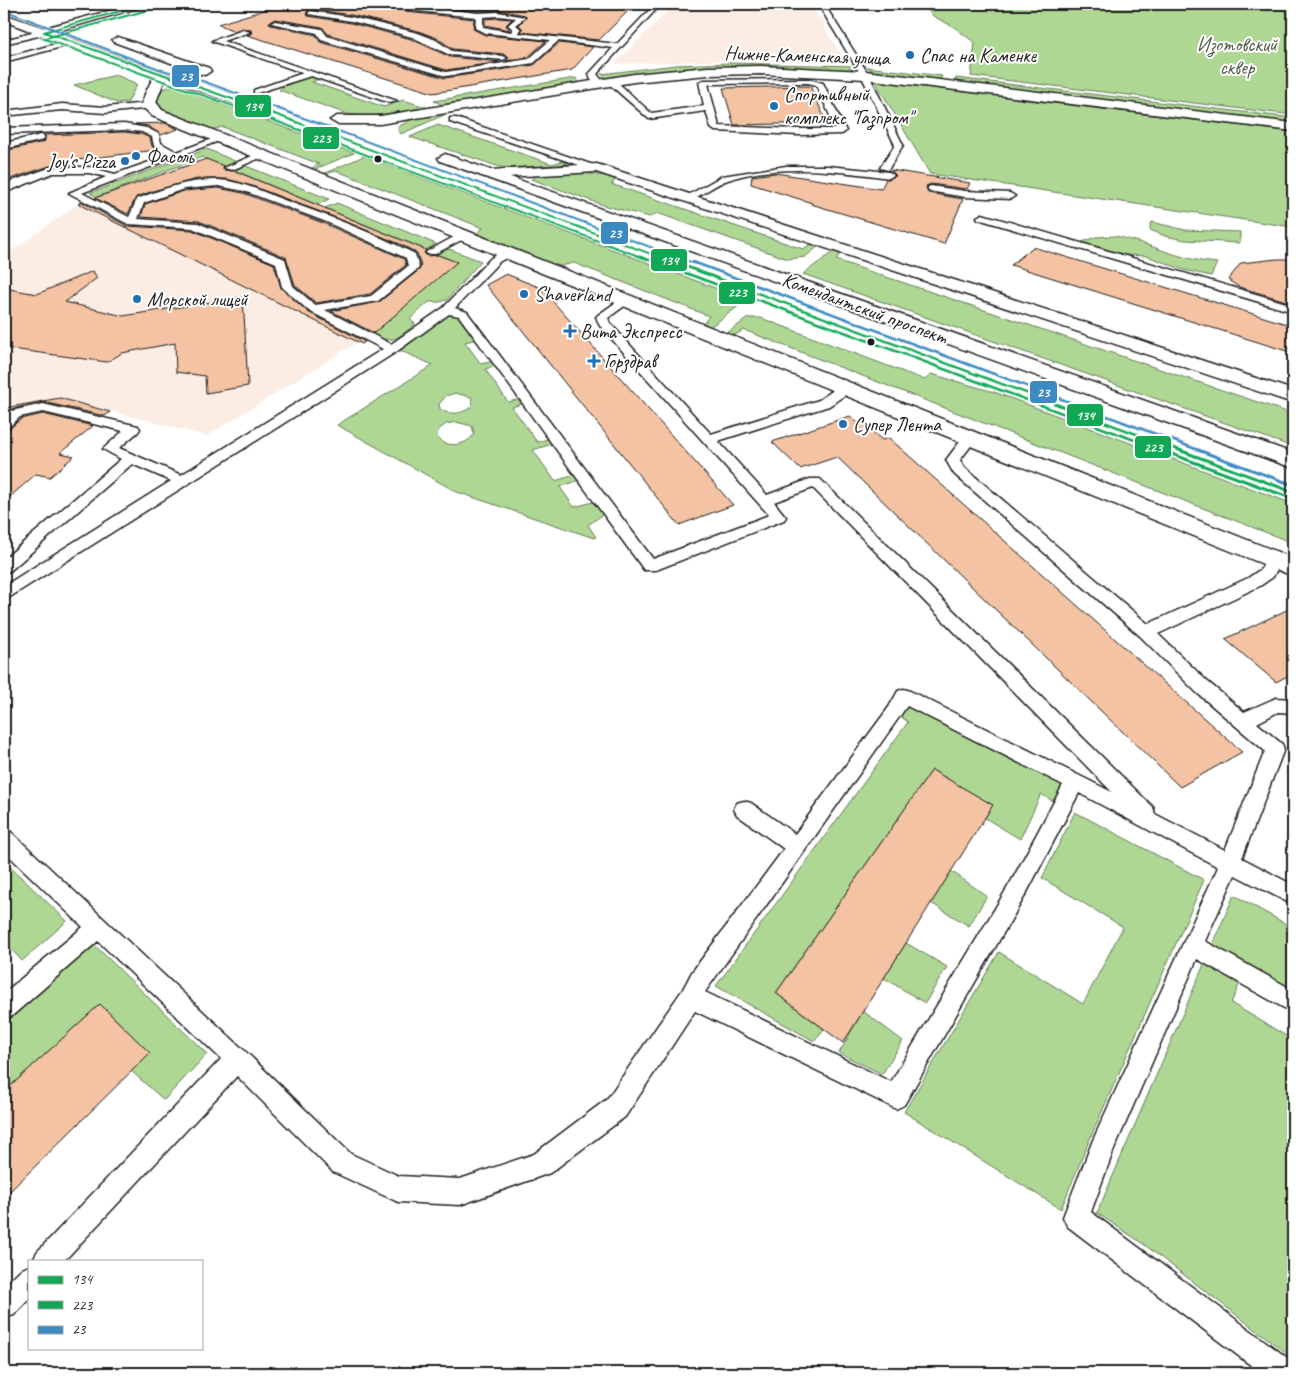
<svg xmlns="http://www.w3.org/2000/svg" width="1297" height="1377" font-family="Caveat,sans-serif">
	<style>
		.built { fill: #fbede3 }
		.green { fill: #aed794; stroke: #657a58; fill-rule: evenodd }
		.building { fill: #f3c3a3; stroke: #1c1c1c }
		.lines { fill: none; stroke-linecap: round; stroke-linejoin: round }
		.service-casing { stroke: #1c1c1c; stroke-width: 3 }
		.minor-casing { stroke: #1c1c1c; stroke-width: 3 }
		.secondary-casing { stroke: #1c1c1c; stroke-width: 3 }
		.service { fill: #fff; fill-rule: evenodd }
		.minor { fill: #fff; fill-rule: evenodd }
		.secondary { fill: #fff; fill-rule: evenodd }
		.bus-1-far2-casing { stroke: #fff; stroke-width: 4 }
		.bus-1-far1-casing { stroke: #fff; stroke-width: 5 }
		.bus-1-casing { stroke: #fff; stroke-width: 6 }
		.bus-2-far2-casing { stroke: #fff; stroke-width: 4 }
		.bus-2-far1-casing { stroke: #fff; stroke-width: 5 }
		.bus-2-casing { stroke: #fff; stroke-width: 6 }
		.bus-3-far2-casing { stroke: #fff; stroke-width: 4 }
		.bus-3-far1-casing { stroke: #fff; stroke-width: 5 }
		.bus-3-casing { stroke: #fff; stroke-width: 6 }
		.bus-1-far2 { stroke: #10a855; stroke-width: 2 }
		.bus-1-far1 { stroke: #10a855; stroke-width: 2.5 }
		.bus-1 { stroke: #10a855; stroke-width: 3 }
		.bus-2-far2 { stroke: #10a855; stroke-width: 2 }
		.bus-2-far1 { stroke: #10a855; stroke-width: 2.5 }
		.bus-2 { stroke: #10a855; stroke-width: 3 }
		.bus-3-far2 { stroke: #3d8ac2; stroke-width: 2 }
		.bus-3-far1 { stroke: #3d8ac2; stroke-width: 2.5 }
		.bus-3 { stroke: #3d8ac2; stroke-width: 3 }
		.poi-dot { fill: #1f6fb2; stroke: #fff; stroke-width: 2 }
		.bus-dot { fill: #1c1c1c; stroke: #fff; stroke-width: 2 }
		.labels { text-anchor: middle; stroke-width: 4; stroke-linejoin: round; paint-order: stroke }
		.far-park-label { font-size: 20px; fill: #4f5d46; stroke: #fff }
		.far-street-label { font-size: 20px; fill: #1c1c1c; stroke: #fff }
		.far-poi-label { font-size: 20px; fill: #1c1c1c; stroke: #fff; text-anchor: start }
		.line-badge { stroke: #fff; stroke-width: 2 }
		.badge-label { font-size: 14px; text-anchor: middle; font-weight: bold; fill: #fff }
	</style>
	<rect width="100%" height="100%" fill="#fff"/>
	<filter id="ink" filterUnits="userSpaceOnUse"><feTurbulence type="fractalNoise" baseFrequency=".02" numOctaves="2"/><feDisplacementMap in="SourceGraphic" scale="10" xChannelSelector="R" yChannelSelector="G"/><feConvolveMatrix kernelMatrix="1 2 1 2 8 2 1 2 1" color-interpolation-filters="sRGB"/></filter>
	<g filter="url(#ink)">
		<g class="built">
			<path d="M675,4h135l7,11 7,6v6l22,35 -114,-2 -118,4z"/>
			<path d="M78,204l280,138 -151,94 -147,-38 -56,8v-150z"/>
		</g>
		<g class="green">
			<path d="M922,4h371v111l-322,-39 4,-33 -21,-16 -21,-11z"/>
			<path d="M730,63l124,3v5c-82,-8 -166,-5 -247,7l-6,-4 75,-9z"/>
			<path d="M867,67l75,9 -2,4 -66,-8z"/>
			<path d="M116,75l21,9 -9,18 -11,1 -43,-18z"/>
			<path d="M311,76l8,3 -7,3 72,25 19,-7 23,7c-26,5 -52,11 -79,7l-68,-24 5,-4z"/>
			<path d="M576,78l3,5 -136,22 -9,-4z"/>
			<path d="M956,78l337,40v5l-338,-41z"/>
			<path d="M875,81l418,51v95l-363,-53z"/>
			<path d="M171,86l10,3 173,64 -41,17 -1,-2 7,-4 -96,-37 -12,3 -49,-20c-8,-7 -4,-13 1,-21z"/>
			<path d="M442,113l2,2 -43,19 -3,-4v-3l14,-8z"/>
			<path d="M438,125l114,39 10,-3 6,3 -42,5 -26,-2 -90,-30z"/>
			<path d="M207,149l30,13 -12,5 -23,-10 -105,40 -7,-4z"/>
			<path d="M364,156l383,144 -37,27 -6,-4 5,-7 -135,-53 -17,4 -78,-31 -2,-3 6,-5 -146,-57 -14,3z"/>
			<path d="M246,166l83,33 -12,6 -83,-35z"/>
			<path d="M584,173l29,4 2,4 -4,3 192,65 8,-5 8,2 -14,11 -17,2 -131,-46 -7,4 -44,-11 -75,-27 7,-4z"/>
			<path d="M337,203l99,41 -10,6 -101,-42z"/>
			<path d="M1152,222l33,8 55,2v11l-55,-3 -20,-4 -15,-6v-6z"/>
			<path d="M1115,236c36,7 62,24 102,27l-6,13 -27,-6 -37,-14 -21,-1 -44,-13 14,-5z"/>
			<path d="M449,249l32,12 -34,39 -7,2h-11l-19,17 5,5c-17,14 -22,21 -44,11l85,-73 -20,-8z"/>
			<path d="M834,251l6,3 -4,6 457,154v33l-490,-173z"/>
			<path d="M450,311l13,3 18,24 -16,4 16,22 16,-4 4,5 -16,4 23,33 17,-4 3,4 -16,5 25,35 18,-5 3,5 -25,8 22,31 26,-8 4,5 -25,9 14,20 27,-7 8,10 -21,15 8,12 -2,1 -137,-46 -120,-67 96,-60 -34,-15zM455,393l16,4 2,8c-9,9 -22,11 -33,4l-1,-5 7,-8zM456,422l16,4 2,8c-7,12 -28,15 -37,3l1,-7 8,-6z"/>
			<path d="M748,318h13l164,62 6,-6 63,18 299,112v39l-549,-213 -9,5 -8,-2z"/>
			<path d="M904,696l171,86 -14,24 -20,-12 -21,45 -35,-21 7,-13 -60,-35 -156,223 48,36 -10,12 -98,-55 192,-264 -13,-10z"/>
			<path d="M1075,812l129,68 -115,261 -28,68 -157,-97 95,-160 84,52 40,-77 -81,-49z"/>
			<path d="M4,861l63,60 -45,40 -14,-15 -4,3z"/>
			<path d="M951,871l36,25 -18,30 -38,-23z"/>
			<path d="M1234,895l59,33v74l-49,-28 -13,29 62,37v318l-151,-115 -45,-30z"/>
			<path d="M86,937l121,117 -43,46 -33,-29 19,-18 -50,-49 -96,88v-84z"/>
			<path d="M906,943l41,24 -22,36 -41,-25z"/>
			<path d="M863,1011l40,30 -21,33 -43,-21z"/>
		</g>
		<g class="building">
			<path d="M284,4h114l8,8 68,7 -1,10 12,6 61,6 -18,16 -22,4 3,-4 -6,-3 -50,-5 -16,-11 -19,-7 -67,-16 -41,-6 -4,4 2,3 43,7 60,16 39,18 50,5 -54,8 -118,-36 -6,-7 -47,-8 -6,3 2,3 45,10 4,7 125,36 89,-13 25,-22 34,4 -21,23 -139,23 -186,-58 5,-2 -1,-3 -9,-2 -8,3 -16,-7z"/>
			<path d="M414,4h221l-36,36 -78,-8 2,-3 -4,-4 7,-7 -1,-3 -27,-5 -20,1z"/>
			<path d="M498,18l14,1 -6,6 4,5 -25,-5v-6z"/>
			<path d="M810,86l17,37 -93,2 -11,-37z"/>
			<path d="M165,123l13,6 -17,6 -13,-9 -13,-2z"/>
			<path d="M124,132l17,2 9,4 2,8 4,4 -94,12 -58,19v-30l40,-9 1,-7z"/>
			<path d="M206,159l18,7v4l11,1 191,79 -2,3 3,3 11,-1 19,7 -83,71 -43,-22 48,-9 40,-32 2,-4 -4,-13 -17,-9 -66,-27 -82,-31 -25,-7h-30l-41,11 -20,7 -8,17 -33,-16z"/>
			<path d="M891,170l79,13 -3,6 -36,-5 -5,2 2,7 35,6 -19,45 -133,-40 1,-1 -61,-19 1,-8 23,-3 106,16 5,-10 10,-3z"/>
			<path d="M218,188l25,5 80,30 81,36 2,6 -36,29 -54,9 -21,-18 -9,-28 -87,-36 -58,-4 4,-13 39,-13z"/>
			<path d="M82,202l45,24 65,4 82,34 7,24 27,24 57,30 -3,2 -284,-140z"/>
			<path d="M1033,247l260,79v27l-282,-88z"/>
			<path d="M1277,259h16v44l-54,-16 -11,-7 13,-17z"/>
			<path d="M93,271l4,7 -32,24 58,14 120,-19 5,89 -42,7 -1,-17 -29,-4 -1,-29 -53,10 -15,9 -103,-14v-60l33,6z"/>
			<path d="M506,274l35,14 192,217 -54,20 -193,-240z"/>
			<path d="M60,398l50,14 -5,4 -62,-14 -32,7 -7,6v-7z"/>
			<path d="M43,414l50,12 -33,27 14,3 -24,21 -14,-3 -32,28v-72l6,-2 11,-9z"/>
			<path d="M850,416l9,8 4,-1 19,17 7,-2 353,314 -62,35 -343,-330 -37,12 -28,-27z"/>
			<path d="M1293,607v66l-17,9 -51,-43z"/>
			<path d="M932,770l61,35 -150,238 -67,-50z"/>
			<path d="M100,1004l50,49 -146,144v-105z"/>
		</g>
		<g class="lines">
			<g class="service-casing">
				<g id="service">
					<path d="M400,4l78,9 20,-1 27,5 -9,8 5,4 -3,4 99,11 38,-40h6l-64,70 7,9 -4,2 -9,-5 -2,-6 24,-26 -55,-7 -24,22 -88,13 -125,-36 -4,-7 -46,-10 4,-2 47,8 5,7 119,36 83,-13 21,-19 -65,-7 -10,-5 1,-11 -70,-7zM498,16l18,2 -8,7 5,4 -2,3 -28,-5v-10z"/>
					<path d="M818,4h6l45,71 34,70 -15,25 -8,-2 15,-23 -34,-70z"/>
					<path d="M310,11l41,6 67,16 18,7 16,11 51,5 4,2 -4,2 -53,-5 -38,-18 -61,-16 -43,-7z"/>
					<path d="M44,30l3,4 -43,10v-4z"/>
					<path d="M243,30l7,2 -27,9 174,60 -7,2 -79,-27 -57,18v-4l49,-17 -91,-32z"/>
					<path d="M70,40l4,2 -1,2 -69,18v-4z"/>
					<path d="M608,79h6l37,34 53,-7 -5,-24 4,-2 105,-1 15,4 23,48 -4,3 -43,1 -84,-4 -4,-3 -5,-17 -57,8 -41,-36zM808,83l8,2 20,44h-37l-80,-3 -11,-42z"/>
					<path d="M149,103l4,3 -1,2 -47,5 -43,-3 -58,6v-5l58,-7 43,3z"/>
					<path d="M450,118h6l146,50 -8,2 -144,-48z"/>
					<path d="M124,124l23,4 12,6 2,9 16,9 40,-15 7,2 -142,54 47,24 8,-18c25,-10 53,-20 81,-19 24,1 44,12 66,20 44,16 88,32 131,54l4,13 -1,2 -40,32 -53,9 66,34 52,-36 48,-50 12,-7h8v4l-12,7 -44,46 12,4 186,247 116,-44 -169,-189 -4,-9 2,-2 24,-17h8v4l-22,16 2,5 101,111 108,-34 22,-15h10l1,3 -1,3 -22,15 -111,35 49,54 43,-16h10l333,328 2,7 70,36 40,-99 -69,-59 -56,-56 -186,-162 -8,-14 19,-25h10l2,3 -17,22 5,8 183,156 100,-46 13,-9 8,-14h10l3,4 -9,18 -13,9 -102,48 50,48 36,30 32,-14 17,1v14l-15,-1 -21,11 25,21 2,5 -42,109 51,27v20l-58,-30 -30,66 88,49v23l-96,-54 -84,193 -22,60 202,150v11h-32l-194,-147 -4,-9 30,-77 125,-273 -139,-74 -53,101 -122,211 -8,4 -8,-4 -193,-94 -70,106 -75,56 -90,32 -62,-3 -65,-30 -96,-96 -173,185h-31l4,-9 184,-193 -123,-118 -86,75 -8,3v-26l79,-66 -79,-76v-22l7,3 234,219 106,103 48,22 61,3 74,-25 73,-55 76,-110 9,-17 92,-123 -47,-34 -3,-6 3,-6 7,-2 7,2 44,31 94,-127 9,-16 6,-2 6,2 202,101 -299,-304 -39,14 12,15 -2,3 -128,50h-12l-185,-254 -10,-2 -53,38 -386,245 -6,2v-13l167,-105 -39,-17 -122,107 -6,1v-13l117,-100 -18,-10 20,-18 -80,-19 -23,5 -11,10 -5,1v-11l7,-6 32,-7 95,22 2,3 -2,3 -19,16 62,27 202,-126 -74,-38 -27,-24 -6,-24 -84,-35 -64,-4 -59,-31 37,-16 -17,-4h-36l-49,20v-7l8,-5 40,-14h37l26,7 54,-19 -15,-9 -2,-9 -10,-5 -18,-2 -120,4v-6zM218,186l26,5 80,30 82,37 2,8 -37,30 -56,9 -22,-19 -8,-27 -87,-36 -60,-4 6,-16 40,-14zM907,706l156,79 -51,95 -121,202 -186,-90z"/>
					<path d="M41,135l3,1v4l-40,9v-6z"/>
					<path d="M259,153l8,2 -35,15 -8,-2z"/>
					<path d="M786,166h42l61,6 5,3 -5,3c-50,-7 -116,-15 -164,3 -12,5 -22,13 -34,19l-8,-2 39,-22z"/>
					<path d="M931,186l34,5 45,2 5,3 -5,3 -45,-2 -37,-6v-4z"/>
					<path d="M982,214l311,91v7l-315,-93 -1,-2z"/>
					<path d="M463,232l4,1v4l-32,17h-8l-1,-2z"/>
					<path d="M29,1266v33l-15,16 -10,3v-32l16,-16z"/>
				</g>
			</g>
			<g class="minor-casing">
				<g id="minor">
					<path d="M761,66l104,5 428,52v8l-428,-52 -104,-5 -53,1 -74,7 -254,42h-43l-7,-4 7,-4h43l254,-42 74,-7z"/>
					<path d="M160,72l6,4 -10,26 6,8 1131,448v18l-1141,-460c-2,-3 -7,-6 -9,-9 -3,-6 10,-33 17,-35z"/>
					<path d="M597,164l696,226v13l-697,-231 -105,6 -7,-4 7,-4z"/>
				</g>
			</g>
			<g class="secondary-casing">
				<g id="secondary">
					<path d="M135,4h16l-96,28 109,41 35,9 86,31 1008,371v15l-1018,-380 -84,-31 -35,-9 -152,-58v-7l40,14z"/>
					<path d="M118,37l91,31 2,3 -6,4 -4,-1 -87,-32 -2,-2z"/>
					<path d="M445,154l848,299v15l-853,-307 -2,-3z"/>
				</g>
			</g>
			<use href="#service" class="service"/>
			<use href="#minor" class="minor"/>
			<use href="#secondary" class="secondary"/>
			<g class="bus-1-far2-casing">
				<g id="bus-1-far2">
					<path d="M44,32l236,84 398,148"/>
					<path d="M44,32l102,-28"/>
				</g>
			</g>
			<g class="bus-1-far1-casing">
				<path id="bus-1-far1" d="M674,262l508,189"/>
			</g>
			<g class="bus-1-casing">
				<path id="bus-1" d="M1179,450l114,42"/>
			</g>
			<g class="bus-2-far2-casing">
				<g id="bus-2-far2">
					<path d="M42,38l236,84 382,142"/>
					<path d="M46,38l102,-28"/>
				</g>
			</g>
			<g class="bus-2-far1-casing">
				<path id="bus-2-far1" d="M656,262l508,189"/>
			</g>
			<g class="bus-2-casing">
				<path id="bus-2" d="M1161,450l130,48"/>
			</g>
			<g class="bus-3-far2-casing">
				<path id="bus-3-far2" d="M6,11l156,59 35,9 85,31 414,154"/>
			</g>
			<g class="bus-3-far1-casing">
				<path id="bus-3-far1" d="M693,262l508,189"/>
			</g>
			<g class="bus-3-casing">
				<path id="bus-3" d="M1198,450l95,35"/>
			</g>
			<use href="#bus-1-far2" class="bus-1-far2"/>
			<use href="#bus-1-far1" class="bus-1-far1"/>
			<use href="#bus-1" class="bus-1"/>
			<use href="#bus-2-far2" class="bus-2-far2"/>
			<use href="#bus-2-far1" class="bus-2-far1"/>
			<use href="#bus-2" class="bus-2"/>
			<use href="#bus-3-far2" class="bus-3-far2"/>
			<use href="#bus-3-far1" class="bus-3-far1"/>
			<use href="#bus-3" class="bus-3"/>
		</g>
	</g>
	<g class="poi-dot">
		<circle cx="910" cy="55" r="5"/>
		<circle cx="774" cy="106" r="5"/>
		<circle cx="136" cy="156" r="5"/>
		<circle cx="125" cy="161" r="5"/>
		<circle cx="524" cy="294" r="5"/>
		<circle cx="137" cy="299" r="5"/>
		<path d="M567.5 323.5h5v5h5v5h-5v5h-5v-5h-5v-5h5z"/>
		<path d="M591.5 353.5h5v5h5v5h-5v5h-5v-5h-5v-5h5z"/>
		<circle cx="843" cy="424" r="5"/>
	</g>
	<g class="bus-dot">
		<circle cx="378" cy="159" r="4.5"/>
		<circle cx="871" cy="342" r="4.5"/>
	</g>
	<g class="labels">
		<g class="far-park-label">
			<text x="1237" y="51">Изотовский<tspan x="1237" dy="23">сквер</tspan></text>
		</g>
		<g class="far-street-label">
			<text transform="translate(807 55) rotate(2)" y="7">Нижне-Каменская улица</text>
			<text transform="translate(865 308) rotate(20)" y="7">Комендантский проспект</text>
		</g>
		<g class="far-poi-label">
			<text x="920" y="62">Спас на Каменке</text>
			<text x="784" y="101">Спортивный<tspan x="784" dy="23">комплекс "Газпром"</tspan></text>
			<text x="146" y="163">Фасоль</text>
			<text x="115" y="168" text-anchor="end">Joy's Pizza</text>
			<text x="534" y="301">Shaverland</text>
			<text x="147" y="306">Морской лицей</text>
			<text x="580" y="338">Вита Экспресс</text>
			<text x="604" y="368">Горздрав</text>
			<text x="853" y="431">Супер Лента</text>
		</g>
	</g>
	<g class="line-badge">
		<rect x="171" y="64" width="29" height="24" rx="5" fill="#3d8ac2"/>
		<rect x="234" y="94" width="38" height="24" rx="5" fill="#10a855"/>
		<rect x="302" y="126" width="38" height="24" rx="5" fill="#10a855"/>
		<rect x="600" y="221" width="29" height="24" rx="5" fill="#3d8ac2"/>
		<rect x="650" y="248" width="38" height="24" rx="5" fill="#10a855"/>
		<rect x="718" y="281" width="38" height="24" rx="5" fill="#10a855"/>
		<rect x="1029" y="380" width="29" height="24" rx="5" fill="#3d8ac2"/>
		<rect x="1066" y="403" width="38" height="24" rx="5" fill="#10a855"/>
		<rect x="1134" y="435" width="38" height="24" rx="5" fill="#10a855"/>
	</g>
	<g class="badge-label">
		<text x="186" y="81">23</text>
		<text x="253" y="111">134</text>
		<text x="321" y="143">223</text>
		<text x="615" y="238">23</text>
		<text x="669" y="265">134</text>
		<text x="737" y="297">223</text>
		<text x="1043" y="397">23</text>
		<text x="1085" y="420">134</text>
		<text x="1153" y="452">223</text>
	</g>
	<rect width="1297" height="1377" fill="none" stroke="#fff" stroke-width="20"/>
	<rect x="10" y="10" width="1277" height="1357" fill="none" stroke="#1c1c1c" stroke-width="2" filter="url(#ink)"/>
	<rect x="28" y="1260" width="175" height="90" fill="#ffffff" stroke="#a4a4a4"/>
	<rect x="38" y="1276" width="25" height="8" fill="#10a855" stroke="#a4a4a4"/>
	<text x="72" y="1284" font-size="15" fill="#1c1c1c">134</text>
	<rect x="38" y="1301" width="25" height="8" fill="#10a855" stroke="#a4a4a4"/>
	<text x="72" y="1310" font-size="15" fill="#1c1c1c">223</text>
	<rect x="38" y="1326" width="25" height="8" fill="#3d8ac2" stroke="#a4a4a4"/>
	<text x="72" y="1334" font-size="15" fill="#1c1c1c">23</text>
</svg>
